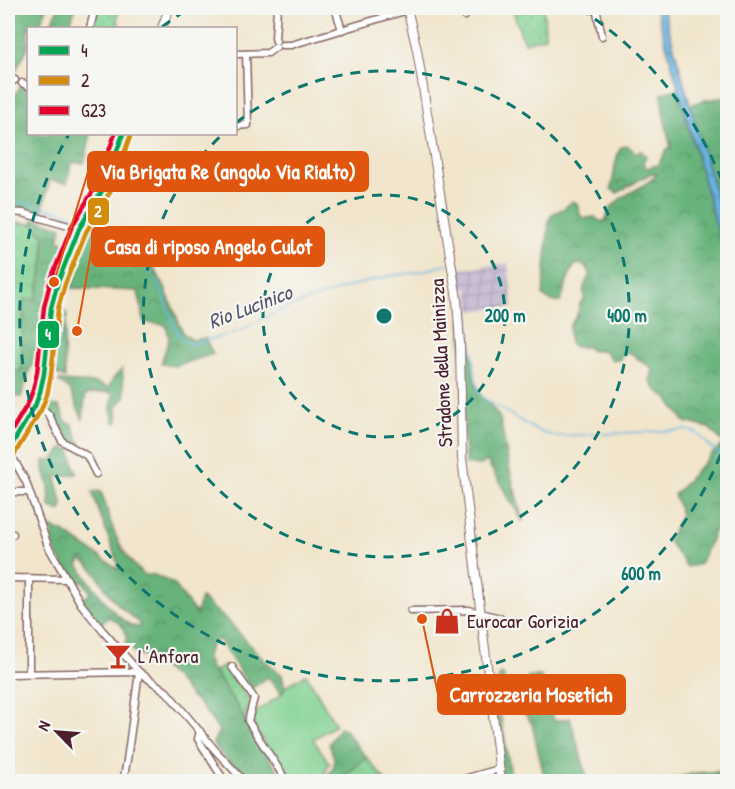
<svg xmlns="http://www.w3.org/2000/svg" width="735" height="789" font-family="'Patrick Hand',sans-serif">
	<style>
		.industrial { fill: url(#industrial-grid) }
		.grass { fill: url(#grass-dots); stroke: #66785e; stroke-width: 1.5 }
		.forest { fill: url(#forest-crowns); stroke: #596954; stroke-width: 1.5; fill-rule: evenodd }
		.pitch { fill: #81d192; stroke: #66785e; stroke-width: 1.5 }
		.water { fill: url(#water-ripples); stroke: #586a86; stroke-width: 1.5 }
		.lines { fill: none; stroke-linecap: round; stroke-linejoin: round }
		.stream { stroke: #67b5e1; stroke-width: 1.5 }
		.minor-casing { stroke: #846463; stroke-width: 9 }
		.major-casing { stroke: #846463; stroke-width: 10 }
		.minor { stroke: #fff; stroke-width: 6 }
		.major { stroke: #fff; stroke-width: 8 }
		.bus-1-casing { stroke: #f6f6f2; stroke-width: 9 }
		.bus-2-casing { stroke: #f6f6f2; stroke-width: 9 }
		.bus-3-casing { stroke: #f6f6f2; stroke-width: 9 }
		.bus-1 { stroke: #00a651; stroke-width: 4.5 }
		.bus-2 { stroke: #d48b09; stroke-width: 4.5 }
		.bus-3 { stroke: #e4002b; stroke-width: 4.5 }
		.ring { fill: none; stroke: #0f766e; stroke-width: 3; stroke-dasharray: 10 8 }
		.labels { text-anchor: middle; stroke-width: 4.5; stroke-linejoin: round; paint-order: stroke }
		.street-label { font-size: 20px; fill: #4a1f2b; stroke: #f6f6f2 }
		.poi-label { font-size: 20px; fill: #4a1f2b; stroke: #f6f6f2; text-anchor: start }
		.water-label { font-size: 21px; font-style: italic; fill: #54546b; stroke: #f6f6f2 }
		.centre { fill: #0f766e; stroke: #f6f6f2; stroke-width: 3 }
		.ring-label { font-size: 18px; text-anchor: middle; font-weight: bold; fill: #0f766e; stroke: #f6f6f2; stroke-width: 4.5; stroke-linejoin: round; paint-order: stroke }
		.leader { fill: none; stroke: #e0560e; stroke-width: 2 }
		.callout-dot { fill: #e0560e; stroke: #f6f6f2; stroke-width: 2 }
		.callout { fill: #e0560e; stroke: #e0560e; stroke-width: 2 }
		.callout-label { font-size: 21px; text-anchor: middle; font-weight: bold; fill: #fff }
		.line-badge { stroke: #f6f6f2; stroke-width: 2 }
		.badge-label { font-size: 16px; text-anchor: middle; font-weight: bold; fill: #fff }
	</style>
	<defs>
		<pattern id="industrial-grid" width="8" height="8" patternUnits="userSpaceOnUse" patternTransform="scale(1.5)"><rect width="8" height="8" fill="#cbbfd5"/><path d="M0 4h8M4 0v8" fill="none" stroke="#b0a4b7"/></pattern>
		<pattern id="grass-dots" width="8" height="8" patternUnits="userSpaceOnUse" patternTransform="scale(1.5)"><rect width="8" height="8" fill="#81d192"/><path d="M2 2h.1M6 6h.1" fill="none" stroke="#71b37e" stroke-width="1.8" stroke-linecap="round"/></pattern>
		<pattern id="forest-crowns" width="20" height="18" patternUnits="userSpaceOnUse" patternTransform="scale(1.5)"><rect width="20" height="18" fill="#68b37c"/><path d="M2 6a3 3 0 1 1 6 0M12 15a3 3 0 1 1 6 0" fill="none" stroke="#589166"/></pattern>
		<pattern id="water-ripples" width="26" height="14" patternUnits="userSpaceOnUse" patternTransform="scale(1.5)"><rect width="26" height="14" fill="#67b5e1"/><path d="M2 4q2-2 4 0t4 0M15 11q2-2 4 0t4 0" fill="none" stroke="#5793b7"/></pattern>
	</defs>
	<rect width="100%" height="100%" fill="#f6f6f2"/>
	<filter id="ink" filterUnits="userSpaceOnUse"><feTurbulence type="fractalNoise" baseFrequency=".0167" numOctaves="2"/><feDisplacementMap in="SourceGraphic" scale="12" xChannelSelector="R" yChannelSelector="G"/><feConvolveMatrix kernelMatrix="1 2 1 2 8 2 1 2 1" color-interpolation-filters="sRGB"/></filter>
	<filter id="wash" filterUnits="userSpaceOnUse"><feTurbulence type="fractalNoise" baseFrequency=".008" numOctaves="4" result="noise"/><feDisplacementMap in="SourceGraphic" scale="24" xChannelSelector="R" yChannelSelector="G"/><feGaussianBlur stdDeviation="1.35" result="paint"/><feColorMatrix in="noise" values="0 0 0 0 0 0 0 0 0 0 0 0 0 0 0 0 0 1.4 0 .05"/><feComposite in="paint" operator="in"/></filter>
	<g filter="url(#wash)">
		<rect width="100%" height="100%" fill="#f1e5cc"/>
		<path class="industrial" d="M508,263l5,44 -42,4 -3,-23 -9,1 -5,-19z"/>
		<g class="grass">
			<path d="M97,8h22l-2,13 2,1 -2,6h-25z"/>
			<path d="M512,8h32l1,29 -21,6z"/>
			<path d="M8,218l7,4 18,2 11,12v24l-8,40 -12,-1 -3,73 -13,-1z"/>
			<path d="M225,666l25,35 -5,20 -11,-20 -20,-30z"/>
			<path d="M367,758l19,23h-38l-3,-6z"/>
		</g>
		<g class="forest">
			<path d="M8,8h39l-9,20h-10v19l-15,29 -5,3z"/>
			<path d="M58,8h17l-6,20h-20z"/>
			<path d="M21,85l7,3v46h63l-7,29h-13l-4,20 -17,-3 -9,36 -33,-7v-102z"/>
			<path d="M678,89l49,175v253l-12,13 -15,34 -13,3 -19,-26 13,-27 -7,-19 37,-40 13,-12 -15,-15 -24,-6 -19,-25 -11,-8 -5,-9 2,-6 -1,-7c-3,-2 -6,-3 -9,-5 -8,-6 -15,-18 -23,-2h-7l-8,-10 -12,1 -3,-2v-2h-14l-5,-4c-1,-6 -2,-14 1,-19 2,-4 5,-6 6,-9 3,-7 0,-11 8,-16 -4,-13 1,-14 5,-25l-3,-7 -6,-3 -6,1 -4,6 -11,31c-7,0 -11,-1 -17,-6l6,-76 3,-6 11,-5 10,-8 4,3 4,13 7,1 7,-1 4,4h6c2,-4 3,-9 6,-13 12,-16 34,-19 46,-34l-6,-1 -34,20 -6,-4c4,-14 3,-30 10,-42l6,-2 9,8 5,-2 5,5 -3,6 3,6 12,-3 10,-17h3l-8,-35 -1,-20z"/>
			<path d="M727,97v139l-37,-131 15,-5z"/>
			<path d="M34,219l28,8 -4,13 10,4c-7,19 -15,38 -19,58 -6,21 -7,43 -8,65l-10,-1 -10,31 -11,-2 -2,-5v-19h13l3,-72 12,1 8,-40v-24l-11,-12z"/>
			<path d="M88,220l29,14 30,20 18,34 18,45 10,7 12,-2 8,16 -38,12 -14,-2 8,-25 -3,-14 -22,-3 -6,-31 -67,-3 5,-12 -7,-18 12,-27z"/>
			<path d="M53,312l14,1 -3,31 1,34 -9,-4 -9,-1z"/>
			<path d="M461,319l7,5 6,57 8,16 6,5 12,16 9,49 14,55 -36,-61 -6,4 -16,-1z"/>
			<path d="M122,369l3,28 -8,9 1,16 -4,1 -3,-14 2,-15 -5,-2 -22,2 -2,11 -1,15 -13,-30 -12,-9 38,2 12,5 5,-9z"/>
			<path d="M50,403l4,3h5l7,16 6,2 9,22c-20,-1 -25,-21 -33,-36z"/>
			<path d="M63,448l7,1 7,25 -21,3 7,30 -3,4 -10,-4 -1,-21 -5,-16v-9l9,-1z"/>
			<path d="M100,491c6,10 7,21 11,32 6,19 18,41 34,52h10l19,9 22,30 5,-16 28,24 34,37 19,16 3,12 -3,7 -14,-17 -17,12 -32,-50 -8,6 -4,10v4l4,9 23,33 11,20 39,60h-34l-29,-27 -8,-11 6,-13 -22,-29 -5,-3 -16,-19 -25,-22 -14,-3 -12,-11 2,-4c-5,-15 -5,-15 -18,-22l-9,7 -18,-25 9,-6 -8,-12 -9,4 -20,-37 -3,-21 12,5 57,38 -28,-78zM82,560c14,9 19,24 30,37 7,11 19,18 28,27l-1,3c-20,0 -49,-46 -61,-62z"/>
			<path d="M500,673l4,3 -1,16 24,-2 1,-14h13l13,45 16,-3 17,59 -16,4h-26l-13,-57 -14,-19 -14,-4 -5,5 13,75h-9l-12,-95 7,-5z"/>
			<path d="M340,727l4,2 23,29 -22,17 3,6h-26c15,-16 15,-16 7,-37z"/>
			<path d="M727,771v10h-65l34,-8z"/>
		</g>
		<path class="pitch" d="M306,674l30,51 -23,14 17,25 -4,3 1,2 -2,2 1,1 -8,9h-27l-13,-20 -2,1 -27,-45 33,-23 3,-7z"/>
		<path class="water" d="M656,8h7l64,228v28z"/>
		<g class="lines">
			<g class="stream">
				<path d="M8,202h12l43,10 11,5"/>
				<path d="M87,225l22,15 18,7 15,8 8,16 12,20 12,35 9,15 10,3 47,-13 25,-14 27,-11 56,-19 42,-11 29,-4 29,-8"/>
				<path d="M466,294l10,88 3,9 4,7 53,32 10,4 11,2 130,-6 10,3 18,18 13,8"/>
			</g>
		</g>
	</g>
	<g filter="url(#ink)">
		<g class="lines">
			<g class="minor-casing">
				<g id="minor">
					<path d="M335,8l7,22"/>
					<path d="M463,8l2,8"/>
					<path d="M596,8l6,28"/>
					<path d="M90,28l5,-20"/>
					<path d="M276,41l-1,-3 2,-30"/>
					<path d="M282,45h9l117,-35"/>
					<path d="M236,54l32,-1 8,-6"/>
					<path d="M8,83l7,-3"/>
					<path d="M22,83l6,3"/>
					<path d="M236,126l12,-1 -2,-71"/>
					<path d="M8,212l15,1 56,16"/>
					<path d="M35,406l9,4 5,5 13,26 25,15 9,18"/>
					<path d="M8,449l18,33 22,64 33,58 21,26 37,42 28,20 48,58 30,32"/>
					<path d="M8,492h21"/>
					<path d="M8,534h5"/>
					<path d="M8,578l59,1"/>
					<path d="M29,578v95"/>
					<path d="M411,611l58,-1 31,8"/>
					<path d="M232,667l22,31 -6,23 39,61"/>
					<path d="M8,674l131,-2"/>
					<path d="M200,731l-2,8 27,43"/>
					<path d="M123,782l4,-22 12,-88"/>
					<path d="M464,782v-3l35,-10"/>
				</g>
			</g>
			<g class="major-casing">
				<g id="major">
					<path d="M407,8l10,42 40,249 3,45 2,114 39,324"/>
					<path d="M162,28l7,-20"/>
					<path d="M8,451l27,-45 5,-14 4,-18 7,-66 7,-26 10,-27 11,-26 24,-40 20,-55"/>
				</g>
			</g>
			<use href="#minor" class="minor"/>
			<use href="#major" class="major"/>
			<g class="bus-1-casing">
				<path id="bus-1" d="M8,451l27,-45 5,-14 4,-18 7,-66 7,-26 21,-53 24,-40 20,-55"/>
			</g>
			<g class="bus-2-casing">
				<path id="bus-2" d="M14,455l27,-45 6,-15 4,-20 7,-66 7,-25 21,-52 24,-40 20,-55"/>
			</g>
			<g class="bus-3-casing">
				<path id="bus-3" d="M8,437l20,-34 5,-13 4,-17 7,-66 7,-28 21,-53 24,-40 19,-52"/>
			</g>
			<use href="#bus-1" class="bus-1"/>
			<use href="#bus-2" class="bus-2"/>
			<use href="#bus-3" class="bus-3"/>
		</g>
	</g>
	<g class="ring">
		<circle cx="384" cy="316" r="121"/>
		<path d="M236 123A243 243 0 1 1 223 134"/>
		<path d="M727 438A364 364 0 1 1 69 134M162 27A364 364 0 0 1 188 9M580 9A364 364 0 0 1 727 194"/>
	</g>
	<defs>
		<g id="shop-bare" transform="scale(2.07)"><path d="M-5-2.5h2.3a2.7 3.5 0 0 1 5.4 0H5L5.5 6h-11ZM-1.5-2.5h3a1.5 2.3 0 0 0-3 0Z" fill="#c8321e" stroke="#f6f6f2" stroke-width="2.5" paint-order="stroke"/></g>
		<g id="bar-bare" transform="scale(2.07)"><path d="M-6-5H6L.8 .8V4.5H3.5V6h-7V4.5H-.8V.8Z" fill="#c8321e" stroke="#f6f6f2" stroke-width="2.5" paint-order="stroke"/></g>
	</defs>
	<g fill-rule="evenodd">
		<use href="#shop-bare" x="447" y="621"/>
		<use href="#bar-bare" x="118" y="656"/>
	</g>
	<g class="labels">
		<g class="street-label">
			<text transform="translate(441 363) rotate(-93)" y="7">Stradone della Mainizza</text>
		</g>
		<g class="poi-label">
			<text x="467" y="628">Eurocar Gorizia</text>
			<text x="138" y="663">L'Anfora</text>
		</g>
		<g class="water-label">
			<text transform="translate(250 307) rotate(-21)" y="7">Rio Lucinico</text>
		</g>
	</g>
	<circle cx="384" cy="316" r="9" class="centre"/>
	<g class="ring-label">
		<text x="505" y="322">200 m</text>
		<text x="627" y="322">400 m</text>
		<text x="641" y="580">600 m</text>
	</g>
	<path class="leader" d="M54 282L88 172M77 331L92 247M422 619L438 694"/>
	<g class="callout-dot">
		<circle cx="54" cy="282" r="6"/>
		<circle cx="77" cy="331" r="6"/>
		<circle cx="422" cy="619" r="6"/>
	</g>
	<g class="callout">
		<rect x="88" y="152" width="280" height="39" rx="6"/>
		<rect x="92" y="227" width="232" height="39" rx="6"/>
		<rect x="438" y="675" width="187" height="39" rx="6"/>
	</g>
	<g class="callout-label">
		<text x="228" y="179">Via Brigata Re (angolo Via Rialto)</text>
		<text x="208" y="254">Casa di riposo Angelo Culot</text>
		<text x="531" y="702">Carrozzeria Mosetich</text>
	</g>
	<g class="line-badge">
		<rect x="87" y="197" width="23" height="29" rx="6" fill="#d48b09"/>
		<rect x="37" y="320" width="23" height="29" rx="6" fill="#00a651"/>
	</g>
	<g class="badge-label">
		<text x="98" y="217">2</text>
		<text x="48" y="340">4</text>
	</g>
	<rect width="735" height="789" fill="none" stroke="#f6f6f2" stroke-width="30"/>
	<rect x="27" y="27" width="210" height="108" fill="#f6f6f2" stroke="#b1a0a2" stroke-width="1.5"/>
	<rect x="39" y="46" width="30" height="9" fill="#00a651" stroke="#b1a0a2" stroke-width="1.5"/>
	<text x="81" y="57" font-size="18" fill="#4a1f2b">4</text>
	<rect x="39" y="76" width="30" height="9" fill="#d48b09" stroke="#b1a0a2" stroke-width="1.5"/>
	<text x="81" y="87" font-size="18" fill="#4a1f2b">2</text>
	<rect x="39" y="106" width="30" height="9" fill="#e4002b" stroke="#b1a0a2" stroke-width="1.5"/>
	<text x="81" y="117" font-size="18" fill="#4a1f2b">G23</text>
	<g transform="translate(57 732) rotate(295)" stroke="#f6f6f2" stroke-width="4.5" paint-order="stroke">
	<path d="M0-4.5L10 22L0 15L-10 22Z" fill="#4a1f2b"/>
	<text y="-9" font-size="16" font-weight="bold" text-anchor="middle" fill="#4a1f2b">N</text>
	</g>
</svg>
